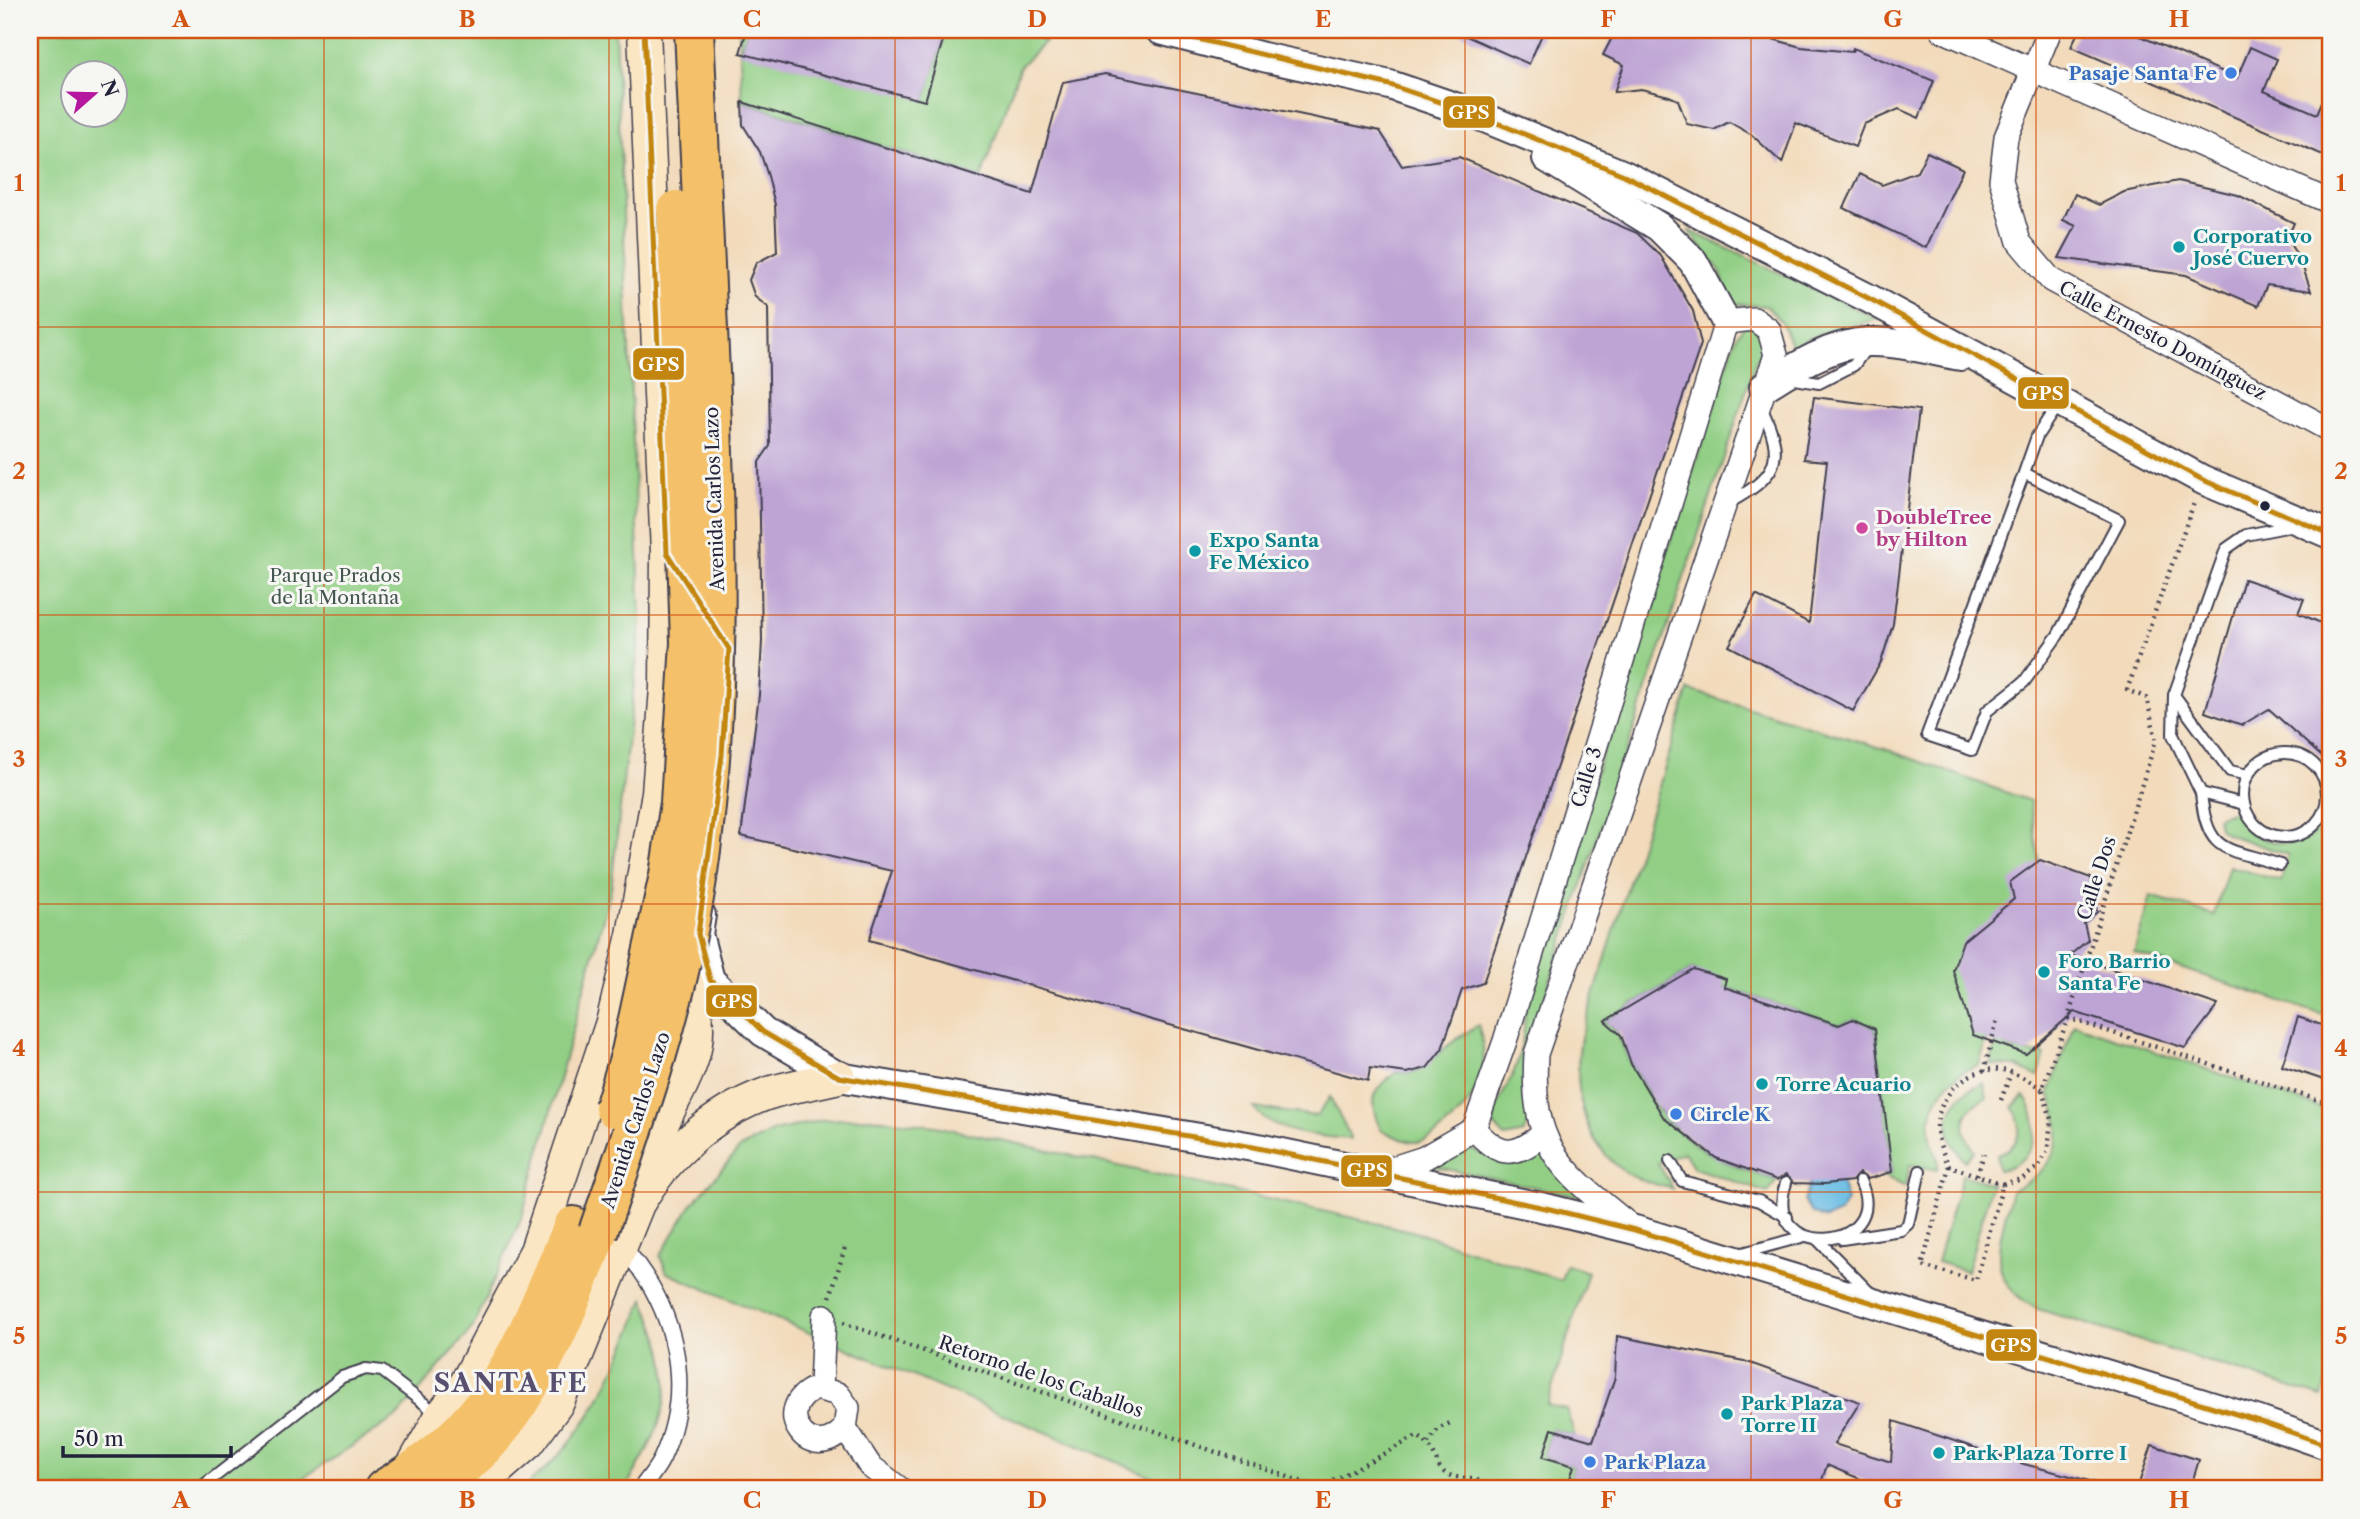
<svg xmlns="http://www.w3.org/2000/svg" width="2360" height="1519" font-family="'Libre Caslon Text',serif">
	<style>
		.green { fill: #92cf85; stroke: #5a7860; stroke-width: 2; fill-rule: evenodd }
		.water { fill: #68bce4; stroke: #456f90; stroke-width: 2 }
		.building { fill: #bea4d4 }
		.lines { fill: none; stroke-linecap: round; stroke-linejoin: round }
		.service-casing { stroke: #413e4e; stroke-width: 14 }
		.pedestrian-casing { stroke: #413e4e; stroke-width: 19 }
		.minor-casing { stroke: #413e4e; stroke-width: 26 }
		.tertiary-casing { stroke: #413e4e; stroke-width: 32 }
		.secondary-casing { stroke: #413e4e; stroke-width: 35 }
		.motorway-casing { stroke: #413e4e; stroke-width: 42 }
		.path { stroke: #413e4e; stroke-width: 4.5; stroke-dasharray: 2 5; stroke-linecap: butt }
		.service { stroke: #fff; stroke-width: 10 }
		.pedestrian { stroke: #fff; stroke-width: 16 }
		.minor { stroke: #fff; stroke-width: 23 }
		.tertiary { stroke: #fff; stroke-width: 28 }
		.secondary { stroke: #fbe6c3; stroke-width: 32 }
		.motorway { stroke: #f4c16a; stroke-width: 38 }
		.motorway-bridge-casing { stroke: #413e4e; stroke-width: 42; stroke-linecap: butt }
		.motorway-bridge { stroke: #f4c16a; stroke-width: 38 }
		.bus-1-casing { stroke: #f6f6f2; stroke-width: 10 }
		.bus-1 { stroke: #c2850f; stroke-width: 5 }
		.grid { fill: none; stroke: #d45411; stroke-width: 2; stroke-opacity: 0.55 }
		.shop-dot { fill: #3f7fe0; stroke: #f6f6f2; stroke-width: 2.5 }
		.culture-dot { fill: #0f9aa8; stroke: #f6f6f2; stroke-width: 2.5 }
		.bus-dot { fill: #22223b; stroke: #f6f6f2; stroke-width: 2.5 }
		.hotel-dot { fill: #d1479c; stroke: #f6f6f2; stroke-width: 2.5 }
		.labels { text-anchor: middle; stroke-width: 6; stroke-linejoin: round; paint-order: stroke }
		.shop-label { font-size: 19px; font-weight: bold; fill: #366cbe; stroke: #f6f6f2; text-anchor: start }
		.culture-label { font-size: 19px; font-weight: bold; fill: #0d838f; stroke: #f6f6f2; text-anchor: start }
		.street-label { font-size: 19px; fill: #22223b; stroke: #f6f6f2 }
		.hotel-label { font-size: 19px; font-weight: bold; fill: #b23c85; stroke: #f6f6f2; text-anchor: start }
		.park-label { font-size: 19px; fill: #445651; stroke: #f6f6f2 }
		.district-label { font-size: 26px; font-weight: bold; letter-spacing: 2px; fill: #595071; stroke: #f6f6f2 }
		.line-badge { stroke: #f6f6f2; stroke-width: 2.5 }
		.badge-label { font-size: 19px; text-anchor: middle; font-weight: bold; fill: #fff }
		.neatline { fill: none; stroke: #d45411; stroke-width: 2.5 }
		.grid-label { font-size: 23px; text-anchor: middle; font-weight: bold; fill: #d45411 }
	</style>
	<rect width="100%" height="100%" fill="#f6f6f2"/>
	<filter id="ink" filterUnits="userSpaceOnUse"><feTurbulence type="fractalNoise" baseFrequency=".0143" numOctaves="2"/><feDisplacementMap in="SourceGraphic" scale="14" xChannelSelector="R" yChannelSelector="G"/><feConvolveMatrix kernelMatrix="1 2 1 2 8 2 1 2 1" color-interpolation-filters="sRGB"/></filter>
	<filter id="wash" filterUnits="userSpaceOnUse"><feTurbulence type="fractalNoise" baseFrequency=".00686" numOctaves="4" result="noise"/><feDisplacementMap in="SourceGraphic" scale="28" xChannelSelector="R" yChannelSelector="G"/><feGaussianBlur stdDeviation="1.57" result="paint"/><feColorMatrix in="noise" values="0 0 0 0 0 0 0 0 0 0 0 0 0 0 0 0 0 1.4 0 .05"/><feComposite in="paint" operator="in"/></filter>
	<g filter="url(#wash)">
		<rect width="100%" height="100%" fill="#f2daba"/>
		<g class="green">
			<path d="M30,30h585l26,591 -30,268 -89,328 -49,110 -75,89 -112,73h-256zM74,74h42v42h-42z"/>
			<path d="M739,30h8l-7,22 185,48 21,-70h70l29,12 -25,24 -39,112 -239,-77z"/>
			<path d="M1688,230l190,89 -65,17 -21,11 -10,-24 -15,-17 -36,-2 -11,-33z"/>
			<path d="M1751,323l18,21 -12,14 -222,668 -5,95 -6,12 -19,4 -11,-12c-1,-21 17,-41 23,-62 8,-24 8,-48 9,-72l210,-654 8,-11z"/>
			<path d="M1689,690l199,60 142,51 9,58 -60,206c-33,10 -56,44 -47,79 3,10 8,15 5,26l-27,-5 -5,22 -22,-12 9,-4 -17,-142 -21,-10 -15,6 -115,-38 -31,-18 -88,52c20,18 17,29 30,50 8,12 13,27 22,38 30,38 74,59 120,71l-9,13 -74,-25 -10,-16 -26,11 15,26c-17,-5 -37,-8 -51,-19 -42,-32 -49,-84 -41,-133z"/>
			<path d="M2238,810l18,26c34,14 52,9 74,-19v200l-196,-64 17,-57 63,19 15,-49 52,15 7,-26 -61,-21 -8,-6 -2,-11z"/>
			<path d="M2074,1024l256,87v260l-8,26 -284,-88c-57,-28 -38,-69 -26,-119 44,-20 57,-53 37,-97z"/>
			<path d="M1478,1025c14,41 0,75 -32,101 -9,7 -17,15 -28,16 -11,1 -27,-7 -37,-12 -14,-29 -10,-41 16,-58 29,4 29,-9 48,-24 10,-9 22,-15 33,-23z"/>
			<path d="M1997,1039l13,11 35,5 -7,22 -22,-11 -26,-1z"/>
			<path d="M1984,1083l3,15c-25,9 -30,33 -12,52l-10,11c-27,-31 -20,-64 19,-78z"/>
			<path d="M2024,1096c20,27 13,68 -26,74l-1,-16c23,-6 28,-28 16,-47z"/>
			<path d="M1330,1097l21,42c-33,-3 -76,-4 -97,-31l63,8z"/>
			<path d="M871,1118l64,8 98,21 379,84 149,49 5,-15 22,7 -41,133 19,4 9,27 -23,-7 -9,28 31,9 -6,19 12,4h-399l-514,-216 -7,-17 32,-52 48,-56 34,-17 49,-11z"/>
			<path d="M1466,1147c33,13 43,21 78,7l39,43 -151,-31z"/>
			<path d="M1962,1175l30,9 -25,87 -30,-9z"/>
			<path d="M644,1299c36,81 27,115 -18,188l-105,2c65,-47 96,-118 123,-190z"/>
		</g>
		<path class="water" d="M1810,1181l31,1 6,19 -7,12 -14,6 -14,-6 -8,-12z"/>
		<g id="blocks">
			<g class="building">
				<path d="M747,30h199l-21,71 -185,-48z"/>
				<path d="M1453,30h91l-15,34z"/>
				<path d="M1616,30h124l61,17 51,5 1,-4 81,33 -15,37 -20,-9 -35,15 -9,23 -59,-24 -14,40 -30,-28 -23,-13 -15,8 -27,-6 -9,-24 -9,-4 -28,-7 -27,3 10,-27 -21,-10z"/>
				<path d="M2079,30h47l111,48 13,-31 27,12 -13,32 53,23 13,-32v76l-259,-111z"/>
				<path d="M1105,74l275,57 22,35 57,-9 178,76 24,23 32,55 8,33 -218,639 -21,7 -20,59 -15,19 -20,5 -37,-5 -2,13 -499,-141 23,-69 -151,-35 18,-141 3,-54 -3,-179 11,-16 -2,-139 -13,-10 -6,-17 7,-17 21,-11 -2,-47 -7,-29 -8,-24 -17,-27 -1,-23 290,92 31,-112z"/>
				<path d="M1927,152l36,17 -37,79 -82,-40 16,-34 22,11 35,-13z"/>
				<path d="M2178,181l60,14 56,28 -7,16 14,23 10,29 -44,-6 -9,21 -72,-31 -127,-17 17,-32 -13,-6 12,-26 24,11 25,-13z"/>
				<path d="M1814,397l105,13 -26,214 -12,38 -28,49 -124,-65 27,-51 53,28 18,-162 -23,-2z"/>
				<path d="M2244,579l60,20 -6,14 32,14v137l-61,-55 -27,16 -37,-13z"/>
				<path d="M2040,860l51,18 6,34 -13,11 4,17 -18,15 148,50 -33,43 -111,-36 -48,42 -53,-19 -20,-65 10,-29 51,-42 -4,-17z"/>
				<path d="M1693,969l33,10 -2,8 115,38 14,-6 22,10 17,143 -24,7 -9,-6 -7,8 -27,3 -31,-1 -8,-8 -9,5 -61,-22 -52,-40 -33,-54 -10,-29 -16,-14z"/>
				<path d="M2298,1017l32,11v54l-48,-16z"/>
				<path d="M1617,1336l127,25 116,41 -26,42 57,18 3,-41 130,43 73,19 -1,6h-212l-57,-24 -8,24h-239l-12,-4 6,-19 -31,-9 9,-28 41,12 22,-64z"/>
				<path d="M2152,1445l47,15 -9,29h-53z"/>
			</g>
		</g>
	</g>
	<g filter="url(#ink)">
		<use href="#blocks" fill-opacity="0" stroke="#413e4e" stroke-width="2"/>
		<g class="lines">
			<g class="service-casing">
				<g id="service">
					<path d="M1789,378l30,5 35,-18 13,-18"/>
					<path d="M2024,473l95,47 -61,115 -34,47 -37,29 -15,39 -45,-15 97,-262 13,-37 21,-32"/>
					<path d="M1727,504c50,-28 60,-43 34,-97"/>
					<path d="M2174,695l56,76 18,4"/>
					<circle cx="2285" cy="795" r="42"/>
					<path d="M2201,793c6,63 26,54 79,72"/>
					<path d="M2244,804l-43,-11 -28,-58 1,-40 52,-146 20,-14 45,-9"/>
					<path d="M1670,1161l12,20 77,20 28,16"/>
					<path d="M1786,1183c-27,79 108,70 74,-2"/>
					<path d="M1842,1239l59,-9 7,-6 12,-53"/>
					<path d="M1818,1240l52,53"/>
					<path d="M1739,1254l66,-18"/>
					<path d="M199,1489l143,-112 24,-8 16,2 57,44"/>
				</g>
			</g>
			<g class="pedestrian-casing">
				<path id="pedestrian" d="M621,1245c53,59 75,139 41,213 -5,11 -14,21 -21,31"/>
			</g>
			<g class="minor-casing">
				<g id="minor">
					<path d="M1942,30l388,172"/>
					<path d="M2050,30l-44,107 -5,43 18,62 32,38 279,150"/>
					<path d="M1474,1129c26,28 39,29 68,6"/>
					<path d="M1378,1173l46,-15 50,-29 31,-88 221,-719 28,-3 15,11 7,25 -240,699c-6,97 27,117 97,174"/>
					<path d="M821,1388l3,-72"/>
					<path d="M845,1428c-35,40 -76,-20 -29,-40l22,6 10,14 -3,20 25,38 30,23"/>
				</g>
			</g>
			<g class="tertiary-casing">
				<g id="tertiary">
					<path d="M1160,30l103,27 127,28 85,29 149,61 246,124 333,181 127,54"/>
					<path d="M1547,158l112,69 34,34 33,61"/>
					<path d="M1764,387c31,-20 66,-43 104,-45 30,-1 64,9 93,14"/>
					<path d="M701,915l-3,19 12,46 53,52 76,45 414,70 297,62 85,21 624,191 71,25"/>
				</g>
			</g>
			<g class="secondary-casing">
				<g id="secondary">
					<path d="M652,1179c-5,-70 62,-104 41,-179 -5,-15 -9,-27 -20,-38"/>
					<path d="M413,1465l28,-49 24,-31 71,-134 77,-232 20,-84 25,-142 8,-105 1,-135 -23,-523"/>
					<path d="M458,1489l38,-18 33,-29 29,-40 80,-198c27,-48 75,-91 128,-110 23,-8 50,-11 73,-17"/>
				</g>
			</g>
			<g class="motorway-casing">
				<g id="motorway">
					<path d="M384,1489c118,-70 137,-144 189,-263"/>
					<path d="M435,1489c17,-14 35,-27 50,-42 55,-61 84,-139 113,-215"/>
				</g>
			</g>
			<g class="path">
				<path d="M2068,1018l262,86"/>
				<path d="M1984,1071l13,-51"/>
				<path d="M2001,1100l10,-27"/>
				<path d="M1949,1166l-27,100 54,14 27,-96 19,-5 16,-12 10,-17 3,-31 -9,-30 24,-65 90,-284 -9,-42 -20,-8 68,-190"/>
				<path d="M1977,1175l7,-21"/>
				<path d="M2003,1184l-54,-18c-6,-13 -13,-27 -12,-42 3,-33 36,-62 70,-53 13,4 24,11 35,18"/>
				<path d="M830,1297l16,-53"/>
				<path d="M843,1323l480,166"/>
				<path d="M1428,1443l10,-14 14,-7"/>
				<path d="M1321,1487l96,-51c32,19 5,43 58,42l13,11"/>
			</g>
			<use href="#service" class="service"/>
			<use href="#pedestrian" class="pedestrian"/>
			<use href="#minor" class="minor"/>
			<use href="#tertiary" class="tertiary"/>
			<use href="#secondary" class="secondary"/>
			<use href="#motorway" class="motorway"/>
			<g class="motorway-bridge-casing">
				<g id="motorway-bridge">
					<path d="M614,1108l17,-56 38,-177 11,-72 10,-160 -14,-433"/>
					<path d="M598,1232c40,-115 81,-231 99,-353 25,-168 20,-338 13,-507 -5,-114 -10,-228 -16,-342"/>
				</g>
			</g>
			<use href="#motorway-bridge" class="motorway-bridge"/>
			<g class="bus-1-casing">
				<g id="bus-1">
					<path d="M644,30l23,523 62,96 -7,106 -24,179 12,46 53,52 76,45 414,70 297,62 85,21 624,191 71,25"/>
					<path d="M1160,30l230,55 85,29 149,61 246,124 333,181 127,54"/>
				</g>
			</g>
			<use href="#bus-1" class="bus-1"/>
		</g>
	</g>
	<path class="grid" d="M324,30v1459M609,30v1459M895,30v1459M1180,30v1459M1465,30v1459M1751,30v1459M2036,30v1459M30,327h2300M30,615h2300M30,904h2300M30,1192h2300"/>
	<g class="shop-dot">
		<circle cx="2231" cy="73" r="7"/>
		<circle cx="1676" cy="1114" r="7"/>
		<circle cx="1590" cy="1462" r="7"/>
	</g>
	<g class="culture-dot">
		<circle cx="2179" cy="247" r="7"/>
		<circle cx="1195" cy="551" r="7"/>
		<circle cx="2044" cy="972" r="7"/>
		<circle cx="1762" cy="1084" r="7"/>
		<circle cx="1727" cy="1414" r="7"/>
		<circle cx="1939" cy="1453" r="7"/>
	</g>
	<circle class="bus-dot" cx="2265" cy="506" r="6"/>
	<circle class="hotel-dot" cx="1862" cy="528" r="7"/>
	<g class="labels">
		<g class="shop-label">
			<text x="2217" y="80" text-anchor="end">Pasaje Santa Fe</text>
			<text x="1690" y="1121">Circle K</text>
			<text x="1604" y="1469">Park Plaza</text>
		</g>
		<g class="culture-label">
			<text x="2193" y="243">Corporativo<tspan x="2193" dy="22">José Cuervo</tspan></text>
			<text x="1209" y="547">Expo Santa<tspan x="1209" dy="22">Fe México</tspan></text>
			<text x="2058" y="968">Foro Barrio<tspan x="2058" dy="22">Santa Fe</tspan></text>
			<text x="1776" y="1091">Torre Acuario</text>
			<text x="1741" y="1410">Park Plaza<tspan x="1741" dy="22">Torre II</tspan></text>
			<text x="1953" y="1460">Park Plaza Torre I</text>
		</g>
		<g class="street-label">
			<text transform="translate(2163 340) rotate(28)" y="7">Calle Ernesto Domínguez</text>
			<text transform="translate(714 499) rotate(-92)" y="7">Avenida Carlos Lazo</text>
			<text transform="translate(1586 777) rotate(-73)" y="7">Calle 3</text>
			<text transform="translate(2096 878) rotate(-72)" y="7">Calle Dos</text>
			<text transform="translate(635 1120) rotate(-72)" y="7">Avenida Carlos Lazo</text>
			<text transform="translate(1041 1376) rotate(19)" y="7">Retorno de los Caballos</text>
		</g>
		<g class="hotel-label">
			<text x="1876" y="524">DoubleTree<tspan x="1876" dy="22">by Hilton</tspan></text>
		</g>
		<g class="park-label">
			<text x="335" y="582">Parque Prados<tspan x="335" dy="22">de la Montaña</tspan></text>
		</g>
		<g class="district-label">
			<text x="511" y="1392">SANTA FE</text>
		</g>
	</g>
	<g class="line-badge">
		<rect x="1442" y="95" width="54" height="34" rx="7" fill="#c2850f"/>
		<rect x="632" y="347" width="53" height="34" rx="7" fill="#c2850f"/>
		<rect x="2017" y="376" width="53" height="34" rx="7" fill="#c2850f"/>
		<rect x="705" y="984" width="53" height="34" rx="7" fill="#c2850f"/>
		<rect x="1340" y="1154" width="53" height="34" rx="7" fill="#c2850f"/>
		<rect x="1985" y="1328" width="53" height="34" rx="7" fill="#c2850f"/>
	</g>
	<g class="badge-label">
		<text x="1469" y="119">GPS</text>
		<text x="659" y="371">GPS</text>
		<text x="2043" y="400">GPS</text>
		<text x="732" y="1008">GPS</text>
		<text x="1367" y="1177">GPS</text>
		<text x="2011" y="1352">GPS</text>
	</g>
	<rect width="2360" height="1519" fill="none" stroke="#f6f6f2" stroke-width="77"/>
	<g transform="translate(94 94) rotate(70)"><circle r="33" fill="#f6f6f2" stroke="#a1a1a9" stroke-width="2"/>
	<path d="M0-5L12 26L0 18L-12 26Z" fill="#b5179e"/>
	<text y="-10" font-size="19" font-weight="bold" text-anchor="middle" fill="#22223b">N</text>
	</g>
	<path d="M63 1446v10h168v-10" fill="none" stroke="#22223b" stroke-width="3.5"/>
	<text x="74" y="1446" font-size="21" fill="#22223b" stroke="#f6f6f2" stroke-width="5" paint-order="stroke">50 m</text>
	<rect x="38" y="38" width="2284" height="1442" class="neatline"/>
	<g class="grid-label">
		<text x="181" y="27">A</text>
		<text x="467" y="27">B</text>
		<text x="752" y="27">C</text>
		<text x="1037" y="27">D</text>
		<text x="1323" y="27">E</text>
		<text x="1608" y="27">F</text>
		<text x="1893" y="27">G</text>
		<text x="2179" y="27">H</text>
		<text x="19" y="191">1</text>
		<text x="2341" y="191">1</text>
		<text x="19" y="479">2</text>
		<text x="2341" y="479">2</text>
		<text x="19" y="767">3</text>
		<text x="2341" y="767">3</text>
		<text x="19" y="1056">4</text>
		<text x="2341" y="1056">4</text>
		<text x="19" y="1344">5</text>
		<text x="2341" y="1344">5</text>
		<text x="181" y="1508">A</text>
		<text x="467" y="1508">B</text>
		<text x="752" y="1508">C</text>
		<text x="1037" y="1508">D</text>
		<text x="1323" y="1508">E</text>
		<text x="1608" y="1508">F</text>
		<text x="1893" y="1508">G</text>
		<text x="2179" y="1508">H</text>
	</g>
</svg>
